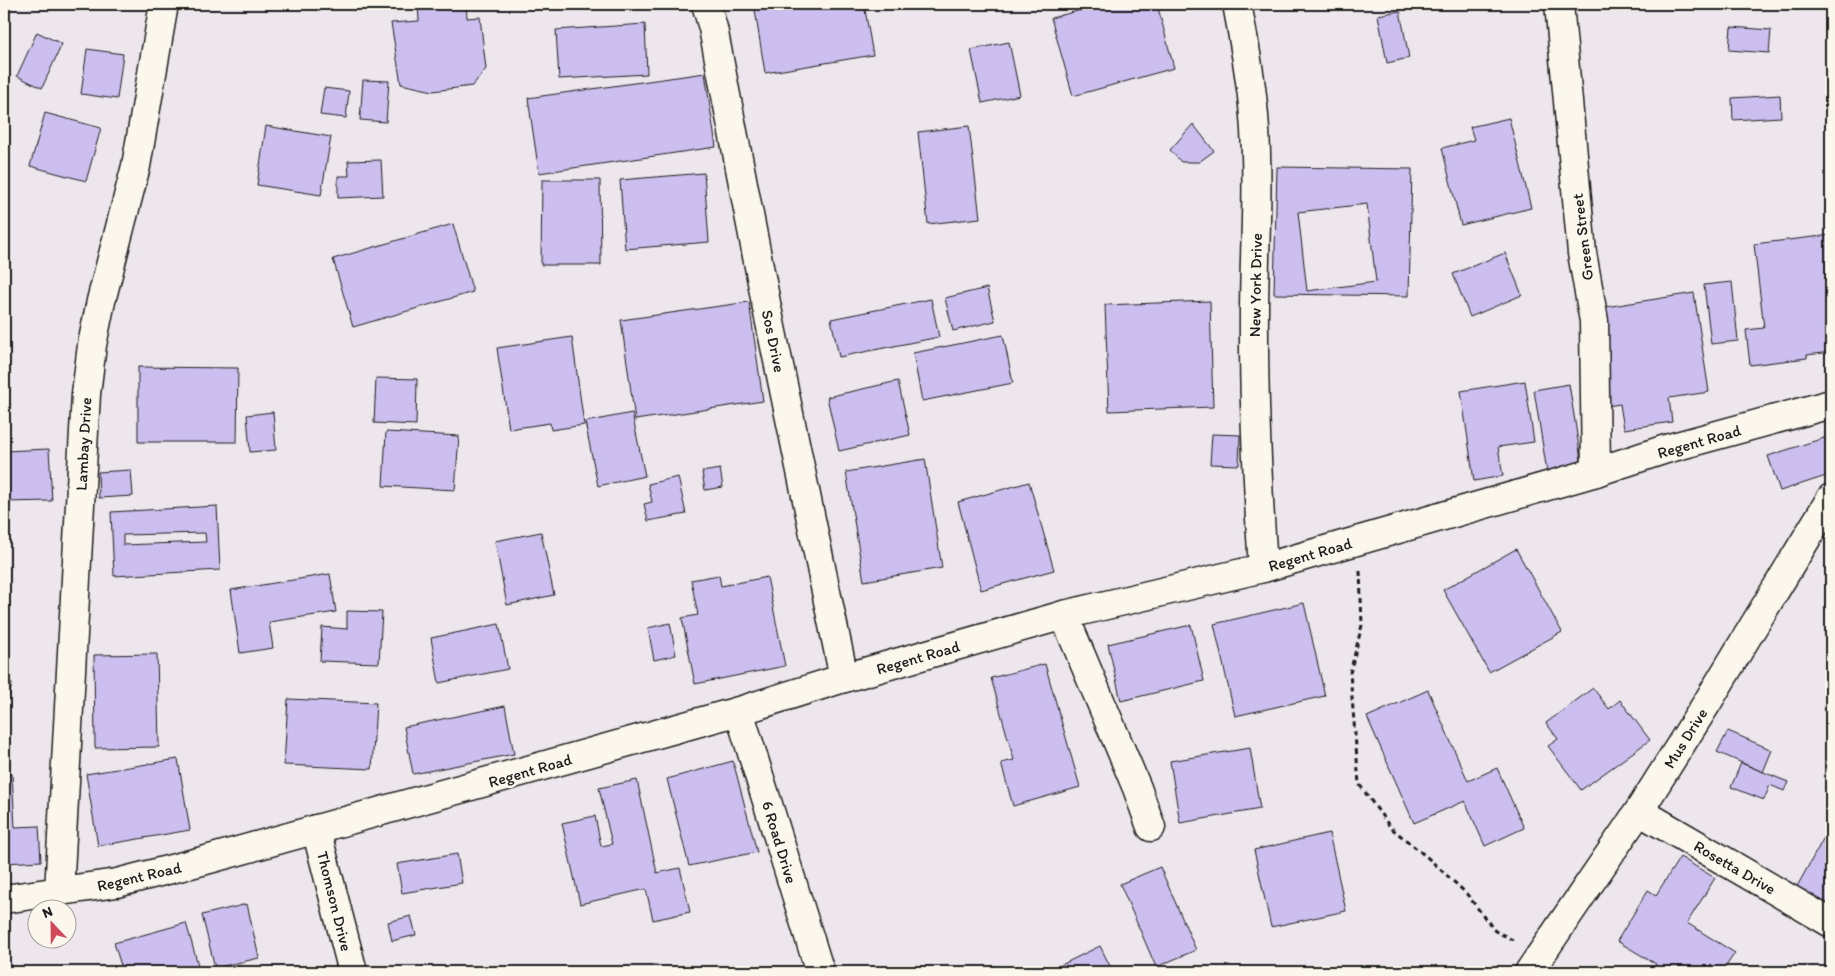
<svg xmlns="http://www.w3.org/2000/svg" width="1835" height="976" font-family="Itim,sans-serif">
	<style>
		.building { fill: #ccbff0; stroke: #1c1c1c; fill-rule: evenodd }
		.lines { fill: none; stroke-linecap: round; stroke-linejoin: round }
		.minor-casing { stroke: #1c1c1c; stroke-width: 31 }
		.path { stroke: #1c1c1c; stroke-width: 3; stroke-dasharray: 5 4; stroke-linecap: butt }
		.minor { stroke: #fbf7ec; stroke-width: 28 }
		.labels { text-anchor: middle; stroke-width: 5; stroke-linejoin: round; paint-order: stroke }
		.street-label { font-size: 16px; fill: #1c1c1c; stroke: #fbf7ec }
	</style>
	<rect width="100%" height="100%" fill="#ede6ed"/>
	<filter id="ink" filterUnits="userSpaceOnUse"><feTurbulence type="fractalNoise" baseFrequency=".02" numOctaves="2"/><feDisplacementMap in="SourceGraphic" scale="10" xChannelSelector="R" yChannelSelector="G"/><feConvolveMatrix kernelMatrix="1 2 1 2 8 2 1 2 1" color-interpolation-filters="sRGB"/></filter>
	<g filter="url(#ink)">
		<g class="building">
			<path d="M418,4h48l1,14 13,-1 6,52 -14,17 -39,5 -32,-7 -10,-61 28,-2z"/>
			<path d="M754,4h110l9,51 -108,18z"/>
			<path d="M1104,4h53l17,64 -101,28 -22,-78z"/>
			<path d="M1400,11l9,47 -22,5 -9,-48z"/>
			<path d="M645,24l2,50 -88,5 -3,-49z"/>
			<path d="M1731,27l40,3 -2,23 -40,-3z"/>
			<path d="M37,32l25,12 -20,44 -25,-12z"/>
			<path d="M1009,42l11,53 -38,8 -11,-53z"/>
			<path d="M87,49l36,5 -6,45 -36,-5z"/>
			<path d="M705,73l11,74 -177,26 -11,-75z"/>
			<path d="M363,80l26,1 -3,41 -26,-2z"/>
			<path d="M324,88l25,3 -3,27 -26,-3z"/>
			<path d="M1780,95l1,22 -48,3 -1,-22z"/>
			<path d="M45,113l56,15 -15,53 -56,-15z"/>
			<path d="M1509,118l22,90 -70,17 -19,-77 32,-8 -4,-13z"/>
			<path d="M1193,124l21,27 -15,11h-18l-11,-12z"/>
			<path d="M266,126l65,11 -10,58 -64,-10z"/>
			<path d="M969,126l11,92 -52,6 -10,-92z"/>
			<path d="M381,160l2,36 -45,2v-22h11l-1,-15z"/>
			<path d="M1277,167l135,2 -3,127 -135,-2zM1367,204l9,78 -69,9 -9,-79z"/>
			<path d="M704,173l5,69 -84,7 -5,-69z"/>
			<path d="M542,180h58l1,85h-60z"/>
			<path d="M453,224l20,68 -120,35 -20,-68z"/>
			<path d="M1831,235v117l-24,3v3l-57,7 -4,-35 18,-2 -10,-84z"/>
			<path d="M1505,253l17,42 -52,22 -17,-43z"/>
			<path d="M1732,282l6,59 -27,3 -7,-59z"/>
			<path d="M987,288l8,33 -42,10 -8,-33z"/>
			<path d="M1694,293l15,99 -40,6 3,24 -48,7 -4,-25 -13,2 -14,-97z"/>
			<path d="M931,299l8,38 -100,20 -8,-38z"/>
			<path d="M1210,301l3,106 -104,4 -4,-106z"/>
			<path d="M749,302l14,99 -128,19 -14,-100z"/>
			<path d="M1003,335l10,48 -91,18 -9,-48z"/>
			<path d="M572,337l12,88 -33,5 -1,-7 -41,6 -12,-81z"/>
			<path d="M138,367l100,1 -1,74h-99z"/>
			<path d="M376,378l41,1 -1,46 -42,-2z"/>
			<path d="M898,381l12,54 -71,16 -12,-54z"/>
			<path d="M1525,381l9,61 -36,5 5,29 -29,5 -13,-90z"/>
			<path d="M1569,384l13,82 -35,6 -13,-82z"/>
			<path d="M273,412l3,38 -26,2 -3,-37z"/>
			<path d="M632,413l13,63 -47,10 -13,-64z"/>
			<path d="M386,432l73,4 -4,54 -72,-4z"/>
			<path d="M1212,434l28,1 -1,30 -29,-1z"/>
			<path d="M1827,437l4,13v20l-5,6 -46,15 -12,-35z"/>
			<path d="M49,449l3,52 -48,1v-51z"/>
			<path d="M925,459l17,109 -78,13 -18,-109z"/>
			<path d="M720,469l3,18 -18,3 -3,-18z"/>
			<path d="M131,470l2,26 -34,2 -1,-26z"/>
			<path d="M678,477l8,37 -38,7 -4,-17 8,-2 -4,-18z"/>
			<path d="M1029,482l25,88 -73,20 -23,-88z"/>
			<path d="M217,506l3,64 -106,6 -3,-64zM205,533l1,9 -83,3v-10z"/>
			<path d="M541,532l13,63 -47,10 -12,-64z"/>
			<path d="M1516,549l46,83 -73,40 -46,-82z"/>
			<path d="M330,574l6,38 -67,10 4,26 -33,5 -9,-63z"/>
			<path d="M719,575l2,11 46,-9 18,89 -90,18 -13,-66 16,-3 -7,-35z"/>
			<path d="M1304,603l21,93 -90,20 -21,-92z"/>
			<path d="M347,611l35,1 -3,51 -59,-2 2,-34 25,2z"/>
			<path d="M670,623l6,32 -22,5 -6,-32z"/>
			<path d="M499,624l9,45 -69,14 -8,-45z"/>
			<path d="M1191,625l13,56 -83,20 -13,-57z"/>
			<path d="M157,654l2,93 -64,1 -1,-93z"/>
			<path d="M1045,664l35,123 -67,19 -12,-43 13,-3 -23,-82z"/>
			<path d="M4,682l8,2 -8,32z"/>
			<path d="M1593,688l16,21 11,-9 30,40 -69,50 -33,-44 10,-7 -12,-16z"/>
			<path d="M1428,690l40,91 29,-13 27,60 -39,18 -20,-45 -51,22 -47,-106z"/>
			<path d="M288,699l88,4 -4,66 -88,-4z"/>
			<path d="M505,706l9,48 -101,20 -9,-47z"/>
			<path d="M1728,731l44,19 -9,22 -46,-20z"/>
			<path d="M1250,748l10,61 -80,14 -10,-62z"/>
			<path d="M178,759l12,71 -92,16 -12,-72z"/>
			<path d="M733,761l24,91 -68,14 -22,-87z"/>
			<path d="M1741,763l47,19 -4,9 -14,-6 -6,15 -33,-13z"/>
			<path d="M4,774h8l3,53 24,-1 2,35 -37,2z"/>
			<path d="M637,780l20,93 23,-5 10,44 -37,8 -7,-31 -66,15 -18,-81 33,-7 6,30 11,-2 -13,-56z"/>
			<path d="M1828,830l3,1v81l-37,-20z"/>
			<path d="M1329,833l17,78 -75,16 -17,-77z"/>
			<path d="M457,854l5,29 -60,10 -5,-29z"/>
			<path d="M1680,857l35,21 -28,45 48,30 -13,19h-71l5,-8 -39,-23 31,-51 8,5z"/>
			<path d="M1160,867l36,83 -40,17 -36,-83z"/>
			<path d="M247,904l12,54 -44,10 -13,-53z"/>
			<path d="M411,916l5,19 -24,6 -4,-19z"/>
			<path d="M186,923l14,49h-77l-9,-29z"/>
			<path d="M1100,946l13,26h-66z"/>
		</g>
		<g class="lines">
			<g class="minor-casing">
				<g id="minor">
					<path d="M706,4l7,24 54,280 77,370"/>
					<path d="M1237,4c7,37 14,74 17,112 6,73 -1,147 0,221 0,77 4,154 9,231"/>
					<path d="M1559,4l23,249 12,68 2,151"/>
					<path d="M1064,615l73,173 14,39"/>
					<path d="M739,711l81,261"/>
					<path d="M1639,811l192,112"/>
					<path d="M316,829l37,143"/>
					<path d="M59,892l27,-498 6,-49 9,-44 35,-135 28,-162"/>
					<path d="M4,899l113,-16 89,-23 533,-149 105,-33 220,-63 199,-47 333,-96 70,-23 165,-45"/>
					<path d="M1529,972l110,-161 68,-108 124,-205"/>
				</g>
			</g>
			<path class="path" d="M1360,571l2,54 -12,48 9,111 31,43 38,31 38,35 29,38 18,9"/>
			<use href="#minor" class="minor"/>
		</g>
	</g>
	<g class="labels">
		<g class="street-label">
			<text transform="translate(1582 237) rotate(-97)" y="6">Green Street</text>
			<text transform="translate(1255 285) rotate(-89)" y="6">New York Drive</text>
			<text transform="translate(774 341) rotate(78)" y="6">Sos Drive</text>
			<text transform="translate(1699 441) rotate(-16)" y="6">Regent Road</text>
			<text transform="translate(83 444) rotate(-87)" y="6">Lambay Drive</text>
			<text transform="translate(1310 554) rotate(-16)" y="6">Regent Road</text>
			<text transform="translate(918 657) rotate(-16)" y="6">Regent Road</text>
			<text transform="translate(1685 738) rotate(-58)" y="6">Mus Drive</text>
			<text transform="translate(530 770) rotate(-16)" y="6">Regent Road</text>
			<text transform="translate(780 842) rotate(73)" y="6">6 Road Drive</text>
			<text transform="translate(1735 867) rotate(30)" y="6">Rosetta Drive</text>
			<text transform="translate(139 876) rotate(-13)" y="6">Regent Road</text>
			<text transform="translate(335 901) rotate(76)" y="6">Thomson Drive</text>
		</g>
	</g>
	<rect width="1835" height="976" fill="none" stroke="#fbf7ec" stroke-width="20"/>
	<rect x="10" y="10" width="1815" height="956" fill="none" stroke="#1c1c1c" stroke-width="2" filter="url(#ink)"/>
	<g transform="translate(52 924) rotate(338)"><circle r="24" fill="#fbf7ec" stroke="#a29f99"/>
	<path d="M0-4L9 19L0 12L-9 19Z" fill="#d1495b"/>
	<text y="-8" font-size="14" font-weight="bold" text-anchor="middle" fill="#1c1c1c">N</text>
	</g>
</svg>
